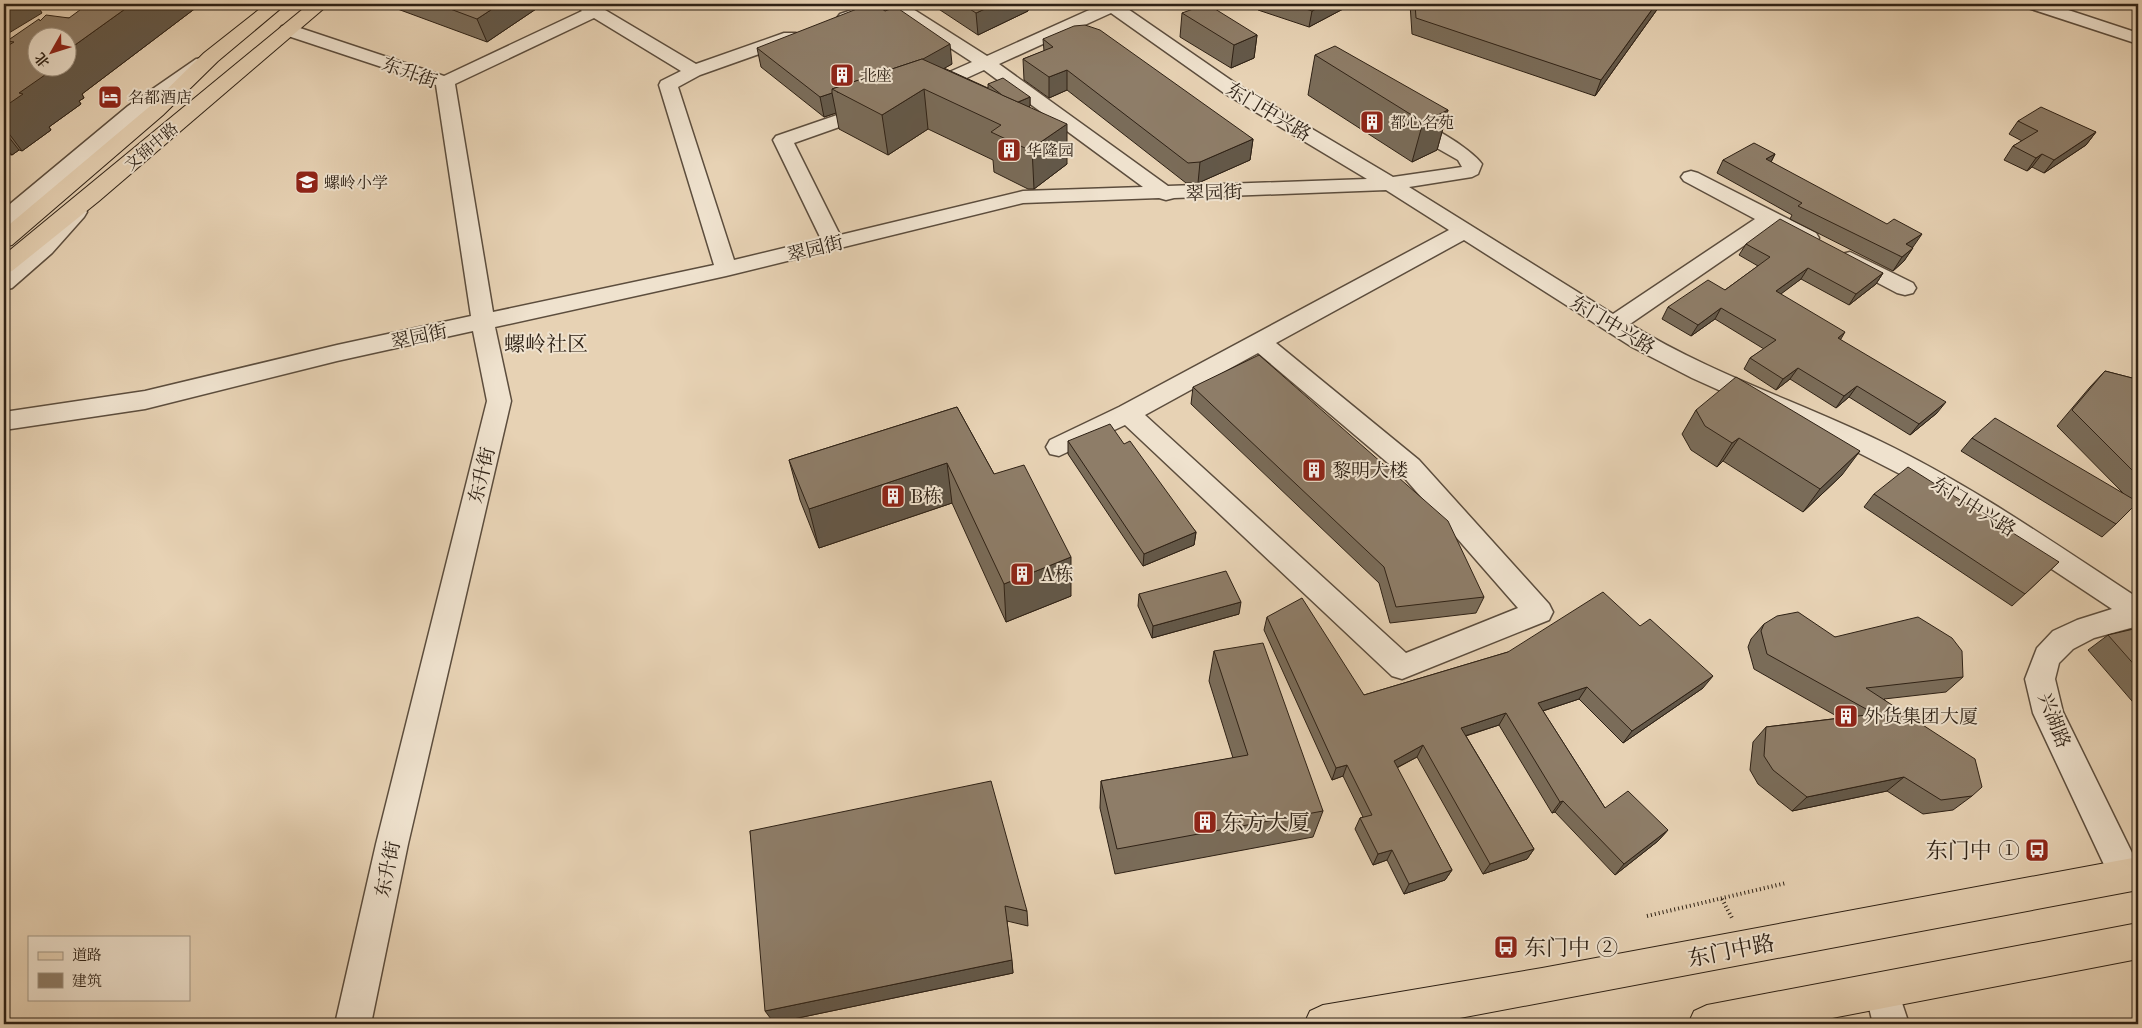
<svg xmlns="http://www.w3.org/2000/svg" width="2142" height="1028" font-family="'Old Standard TT','Noto Serif SC',serif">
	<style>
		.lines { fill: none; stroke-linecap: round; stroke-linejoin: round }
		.minor-casing { stroke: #5c4d3d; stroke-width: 3 }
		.major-casing { stroke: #2e2115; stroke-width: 2 }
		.highway-casing { stroke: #2e2115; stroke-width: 2 }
		.path { stroke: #2e2115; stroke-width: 4; stroke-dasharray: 1 3; stroke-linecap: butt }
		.minor { fill: #efe2ce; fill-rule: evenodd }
		.major { fill: #e7d2b4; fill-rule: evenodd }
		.highway { fill: #e7d2b4; fill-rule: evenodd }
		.wall { fill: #7a6c59; stroke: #2e2115 }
		.shaded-wall { fill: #635849; stroke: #2e2115 }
		.building { fill: #8e7d68; stroke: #2e2115 }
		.labels { text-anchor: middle; stroke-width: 4; stroke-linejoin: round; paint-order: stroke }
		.far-poi-label { font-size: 16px; fill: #2e2115; stroke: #efe2ce; text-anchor: start }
		.far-street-label { font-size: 16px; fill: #2e2115; stroke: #efe2ce }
		.street-label { font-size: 19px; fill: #2e2115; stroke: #efe2ce }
		.poi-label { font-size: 19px; fill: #2e2115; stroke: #efe2ce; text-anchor: start }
		.quarter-label { font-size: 21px; fill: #2e2115; stroke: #efe2ce }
		.near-poi-label { font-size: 22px; fill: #2e2115; stroke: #efe2ce; text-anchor: start }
		.near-street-label { font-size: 22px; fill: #2e2115; stroke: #efe2ce }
	</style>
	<rect width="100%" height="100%" fill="#e7d2b4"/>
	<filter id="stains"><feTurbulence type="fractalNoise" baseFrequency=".004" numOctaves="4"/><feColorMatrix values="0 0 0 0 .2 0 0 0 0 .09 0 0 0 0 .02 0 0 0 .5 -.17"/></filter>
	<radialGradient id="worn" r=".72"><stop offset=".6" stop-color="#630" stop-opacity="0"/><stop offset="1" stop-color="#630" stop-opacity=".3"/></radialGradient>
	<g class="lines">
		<g class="minor-casing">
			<g id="minor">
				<path d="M575,4h20l101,60 88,-31h12l3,4 -3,4 -96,34 -22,12 56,173 87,-21 -48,-99 3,-4 96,-33 7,2 2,4 -2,4 -85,30 46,92 183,-44 120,-4 -159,-117 -50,23h-14l-2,-4 2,-4 52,-23 -83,-54 -43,15 -6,-1 -3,-4 3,-4 30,-10h35l82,52 111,-50 -1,-2h29l-1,3 113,78 155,92 69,-10 -4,-7 -58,-33 -3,-4 3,-4c18,-4 72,30 82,45l-4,10 -6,3 -63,10 204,127 142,-95 -71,-38 -3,-4 3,-4 7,-2 7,2 118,60 3,5 -3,5 -8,2 -8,-2 -29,-16 -141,97c79,49 167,77 250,117 91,44 174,102 258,157v28l-44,12 -21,11 -14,14 -4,16 8,33 75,153v21l-12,5 -12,-5 -81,-173 -8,-34 12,-31 16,-17 24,-11 35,-11 -175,-116 -76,-39 -169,-76 -60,-31 -168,-107 -188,103 143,117 130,144 4,8 -4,8 -147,59 -10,-3 -267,-251 -66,31 -9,-2 -4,-7 4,-7 69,-33 330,-177 -63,-40 -212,8 -8,2 -7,-2 -136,5 -297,73 -231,51 16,74 -103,443 -37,180h-36l41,-180 111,-443 -14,-70 -136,30 -192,48 -141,21v-18l141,-21 192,-46 134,-29 -35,-231 -154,-51 -3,-4 3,-4h12l150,50 138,-65zM1111,13l113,80 143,86 -199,7 -169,-122zM594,18l87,53 -20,10 -2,4 55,180 -221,47 -38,-228zM1258,353l143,121 117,134 -112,45 -261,-238z"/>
				<path d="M2025,4h25l88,29v11l-110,-36z"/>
				<path d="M202,58l6,1 3,4 -3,4 -66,47 -131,111 -7,1v-17l124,-103 68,-47z"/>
				<path d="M77,206l7,1 3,5 -3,5 -32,36 -40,35 -8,2v-19l32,-28 34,-36z"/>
				<path d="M1850,252l63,31 3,5 -3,5 -8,2 -8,-2 -55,-29 -3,-5 3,-5z"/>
				<path d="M1882,974l12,5 15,45h-36l-8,-33 5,-12z"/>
			</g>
		</g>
		<g class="major-casing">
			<g id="major">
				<path d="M266,4h20l-68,57 -55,54 -151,130 -8,2v-18l145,-122 55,-54z"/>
				<path d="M309,4h20l-230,197 -87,70 -8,2v-18z"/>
			</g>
		</g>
		<g class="highway-casing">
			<g id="highway">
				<path d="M2138,857v33l-710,134h-124l6,-13 13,-6 219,-37z"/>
				<path d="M2138,923v36l-337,65h-113l6,-13 13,-6z"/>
			</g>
		</g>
		<g class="path">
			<path d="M1722,899l11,21"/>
			<path d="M1647,916l139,-33"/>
		</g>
		<use href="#minor" class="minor"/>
		<use href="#major" class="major"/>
		<use href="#highway" class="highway"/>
	</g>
	<g class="wall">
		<path d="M384,4h150l2,5 -49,33z"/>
		<path d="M931,4h102v3l-5,2v2l-50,24z"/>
		<path d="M1252,4h106l-15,5 -34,18 -51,-17z"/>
		<path d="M1410,4h251l-66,92 -183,-62z"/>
		<path d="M197,7l-115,87 2,4 -5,3 2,3 -32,23 2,3 -29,21 -3,-1 -7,5 -8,-1v-106l5,-3 -2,-4 33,-20 29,-3z"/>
		<path d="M1182,13l75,22 -3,23 -23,10 -51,-31z"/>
		<path d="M1043,39l210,100 -3,21 -52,23h-12l-119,-93 -18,8 -25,-18 -1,-21 21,-8z"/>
		<path d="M757,48l195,16 -8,4 44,20v-4l42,13v9l-1,1 38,57 -33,25h-6l-34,-17 -1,-12 -65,-31 -40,26 -49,-26 -3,-16 -12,4 -63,-50z"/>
		<path d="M1315,55l133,55 -11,40 -25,12 -104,-67z"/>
		<path d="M2018,121l78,11 -10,13 -42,28 -12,-6 -5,4 -23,-11 9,-14 9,-5 -13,-7z"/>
		<path d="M1775,154l-4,8 142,85 -9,14 -11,10 -103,-52 2,-4 -75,-42 6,-13z"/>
		<path d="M1746,244l137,29 -7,11 -27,21 -48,-26 -21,15 157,119 -27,22 -61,-38 -13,11 -46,-29 -14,11 -32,-21 6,-11 14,-9 -49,-30 -24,17 -29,-17 6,-12 57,-17 33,-24 -19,-11z"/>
		<path d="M2105,371l31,8 2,-1v123l-22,23 -14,13 -141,-86 11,-13 151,55 -66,-67 33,-39z"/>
		<path d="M1193,387l291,210 -8,16 -86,10 -11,-40 -188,-179z"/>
		<path d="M957,407l37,67 77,122 -65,26 -54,-119 -133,45 -19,-48 -11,-40z"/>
		<path d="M1696,410l146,65 -39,37 -80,-51 -6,6 -26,-17 -9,-16z"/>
		<path d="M1068,441l56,3 72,88 -2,13 -51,21 -75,-112z"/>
		<path d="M1874,494l185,68 -47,44 -148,-99z"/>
		<path d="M1139,594l100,20 -87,24 -14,-32z"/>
		<path d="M1267,617l97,78 144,-43 195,36 -80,55 -44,-44 -36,12 62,97 63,22 -10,11 -43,34 -60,-63 -3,1 -53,-88 -33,11 68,113 -7,10 -44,15 -66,-117 -20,11 55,102 -7,10 -41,14 -17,-34 -14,5 -18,-36 5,-11 3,-1 -20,-41 -11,4 -68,-150z"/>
		<path d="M1764,624l71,13 128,40 -17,15 -62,7 88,97 -19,14 -30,4 -36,-23 -95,20 -34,-27 -8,-14 3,-28 13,-15 74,-9 -86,-49 -6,-22 3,-8z"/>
		<path d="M2138,628v80l-50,-58 20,-15z"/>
		<path d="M1214,651l109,160 -10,26 -198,37 -15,-66 1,-27 132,-23 -24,-77z"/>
		<path d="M750,831l277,80 1,15 -21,-5 6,52 -239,50z"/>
	</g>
	<g class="shaded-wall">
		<path d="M4,4h33l5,9 -38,23z"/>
		<path d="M132,4h62l3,3 -115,87 2,4 -5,3 2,3 -32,23 2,3 -29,21 -18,-24v-20l15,-14 31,-25h18v-18z"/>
		<path d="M500,4h34l2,5 -49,33 -10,-23z"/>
		<path d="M996,4h37v3l-5,2v2l-50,24 -2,-22z"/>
		<path d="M1325,4h33l-15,5 -34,18 3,-16z"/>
		<path d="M1656,4h5l-66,92 6,-16z"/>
		<path d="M1257,35l-3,23 -23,10 3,-23z"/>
		<path d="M950,44l2,20 -41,23 -74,5z"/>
		<path d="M1067,70v20l-18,8v-21z"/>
		<path d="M924,89l4,40 -40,26 -6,-40z"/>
		<path d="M832,93l4,20 -12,4 -4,-20z"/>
		<path d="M1030,97v9l-15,7 -1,-9z"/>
		<path d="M1448,110l-11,40 -25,12 11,-40z"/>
		<path d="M1067,124v40l-33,25 -2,-41z"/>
		<path d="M4,131l15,19 -7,5 -8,-9z"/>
		<path d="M2096,132l-10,13 -42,28 10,-13z"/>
		<path d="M1253,139l-3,21 -52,23 2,-21z"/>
		<path d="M1775,154l-7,14 -2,-9z"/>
		<path d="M2042,154l-10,13 -5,4 9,-13z"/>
		<path d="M1922,234l-9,13 -14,9 7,-12z"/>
		<path d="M1913,248l-9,13 -11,10 9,-14z"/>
		<path d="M1808,268l-7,11 -32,24 7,-12z"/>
		<path d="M1883,273l-7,11 -27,21 7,-11z"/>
		<path d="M1721,308l-6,11 -24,17 7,-11z"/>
		<path d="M1845,332l-7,12v-6z"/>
		<path d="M1798,368l-8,11 -14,11 7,-11z"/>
		<path d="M1857,386l-8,11 -13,11 8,-12z"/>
		<path d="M1946,402l-9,11 -27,22 9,-11z"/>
		<path d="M1739,438l-16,23 -6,6 15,-24z"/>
		<path d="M1860,451l-18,24 -39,37 17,-23z"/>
		<path d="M947,463l5,40 -133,45 -10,-39z"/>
		<path d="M1196,532l-2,13 -51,21 1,-12z"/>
		<path d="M1071,557v39l-65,26 -2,-38z"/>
		<path d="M1241,602l-2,12 -87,24 1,-12z"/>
		<path d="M1713,676l-10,12 -80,55 9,-12z"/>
		<path d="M1587,687l-8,12 -49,16 8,-12z"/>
		<path d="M1506,713l-7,12 -44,14 6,-11z"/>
		<path d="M1423,745l-6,12 -29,15 6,-11z"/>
		<path d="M1347,765l-4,11 -11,4 4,-12z"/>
		<path d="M1904,777l-17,14 -95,20 15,-14z"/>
		<path d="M1563,801l-8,11 -3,1 8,-11z"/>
		<path d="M1668,830l-10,11 -43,34 9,-11z"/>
		<path d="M1534,849l-7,10 -44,15 7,-10z"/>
		<path d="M1392,850l-5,10 -14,5 5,-11z"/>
		<path d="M1452,870l-7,10 -41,14 5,-10z"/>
		<path d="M1012,960l1,13 -239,50 -9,-12z"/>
	</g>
	<g class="building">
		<path d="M88,4h44l-64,46v-12h-30v30h17l-36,25 4,1 -19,13v-59l10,-6 -7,-1 32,-22 1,2 6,-6 23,3z"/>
		<path d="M437,4h63l-23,15z"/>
		<path d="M962,4h34l-20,9z"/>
		<path d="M1207,4l50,31 -23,10 -52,-32z"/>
		<path d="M1290,4h35l-13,7z"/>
		<path d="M1415,4h241l-55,76 -185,-62z"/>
		<path d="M867,5l5,3 6,-2 7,5 11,-4 54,37 -27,15h-1l-90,30v4l-12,4 -63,-49z"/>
		<path d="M1085,25l15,5 153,109 -53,23 -12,1 -121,-93 -18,7 -26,-18 30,-12 -10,-8 31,-13z"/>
		<path d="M1335,46l113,64 -25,12 -108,-67z"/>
		<path d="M922,59l145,65 -35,24 -5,1 -36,-17 10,-7 -77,-36 -42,26 -50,-26z"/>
		<path d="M1003,78l27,19 -12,5 -16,-7 -14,-11z"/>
		<path d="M2041,107l55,25 -42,28 -12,-6 -6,4 -23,-12 25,-15 -20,-10z"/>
		<path d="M1754,143l21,11 -9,5 121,65 7,-5 28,15 -16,10 7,4 -11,9 -104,-51 4,-3 -79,-43z"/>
		<path d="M1780,219l103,54 -27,21 -48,-26 -32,23 69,41 -7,6 108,64 -27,22 -62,-38 -13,10 -46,-28 -15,11 -33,-21 26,-18 -55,-32 -23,17 -30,-18 40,-27 17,10 45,-33 -24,-13z"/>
		<path d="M1259,355l189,166 36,76 -88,10 -12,-40 -191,-180z"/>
		<path d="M2105,371l31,8 2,-1v98l-66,-66z"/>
		<path d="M1736,377l124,74 -40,38 -81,-51 -7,5 -27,-17 -9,-16z"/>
		<path d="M957,407l37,67 30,-9 47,92 -67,27 -57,-121 -138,46 -20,-49z"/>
		<path d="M1995,418l143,84 -22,22 -144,-86z"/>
		<path d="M1110,424l14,20 6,-3 66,91 -52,22 -76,-113z"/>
		<path d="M1908,467l151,95 -34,32 -151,-100z"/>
		<path d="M1226,571l15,31 -88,24 -14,-32z"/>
		<path d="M1603,592l37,34 10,-7 63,57 -81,55 -45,-44 -49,16 67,105 23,-17 40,39 -44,34 -61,-63 -3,1 -54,-89 -45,15 73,121 -44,15 -67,-119 -29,16 58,109 -43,14 -17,-34 -14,4 -18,-36 12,-3 -25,-50 -11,3 -69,-151 35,-19 62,97 144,-43z"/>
		<path d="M1798,612l37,25 83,-20 34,21 10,13 1,26 -97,11 109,71 7,28 -10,9 -31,4 -37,-23 -97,20 -34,-27 -9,-14 2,-29 109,-13 -108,-60 -6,-23 3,-7 13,-8z"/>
		<path d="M2138,628v41l-30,-34z"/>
		<path d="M1263,643l60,168 -206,38 -16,-68 147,-26 -34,-104z"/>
		<path d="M991,781l36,130 -22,-5 7,54 -247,51 -15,-180z"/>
	</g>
	<defs>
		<g id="building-square" transform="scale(1.25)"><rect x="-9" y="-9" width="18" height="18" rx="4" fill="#8f2418" stroke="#efe2ce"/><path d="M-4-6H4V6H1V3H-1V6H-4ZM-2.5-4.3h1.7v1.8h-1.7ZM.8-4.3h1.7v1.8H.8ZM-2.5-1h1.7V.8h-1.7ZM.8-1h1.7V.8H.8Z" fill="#fff"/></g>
		<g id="hotel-square" transform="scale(1.25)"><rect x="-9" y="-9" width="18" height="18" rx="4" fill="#8f2418" stroke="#efe2ce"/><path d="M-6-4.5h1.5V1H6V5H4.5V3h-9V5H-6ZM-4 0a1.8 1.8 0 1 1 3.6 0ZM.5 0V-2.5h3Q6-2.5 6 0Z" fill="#fff"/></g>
		<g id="school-square" transform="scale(1.25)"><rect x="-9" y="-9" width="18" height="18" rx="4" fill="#8f2418" stroke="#efe2ce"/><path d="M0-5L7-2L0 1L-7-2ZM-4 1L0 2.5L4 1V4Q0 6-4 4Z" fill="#fff"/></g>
		<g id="bus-square" transform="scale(1.25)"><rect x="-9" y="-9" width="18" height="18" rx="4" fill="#8f2418" stroke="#efe2ce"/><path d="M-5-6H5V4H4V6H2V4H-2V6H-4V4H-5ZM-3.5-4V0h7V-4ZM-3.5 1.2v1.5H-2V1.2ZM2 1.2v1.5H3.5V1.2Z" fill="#fff"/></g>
	</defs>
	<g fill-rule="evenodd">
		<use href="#building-square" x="842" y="75"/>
		<use href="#hotel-square" x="110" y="97"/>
		<use href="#building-square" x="1372" y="122"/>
		<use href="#building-square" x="1009" y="150"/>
		<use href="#school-square" x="307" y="182"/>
		<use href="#building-square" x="1314" y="470"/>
		<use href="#building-square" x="893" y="496"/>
		<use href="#building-square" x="1022" y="574"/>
		<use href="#building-square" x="1846" y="716"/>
		<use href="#building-square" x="1205" y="822"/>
		<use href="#bus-square" x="2037" y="850"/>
		<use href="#bus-square" x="1506" y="947"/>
	</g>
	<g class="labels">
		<g class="far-poi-label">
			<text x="860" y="81">北座</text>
			<text x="128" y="103">名都酒店</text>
			<text x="1390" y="128">都心名苑</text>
			<text x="1026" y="156">华隆园</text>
			<text x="324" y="188">螺岭小学</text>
		</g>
		<g class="far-street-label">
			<text transform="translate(151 146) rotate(-40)" y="6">文锦中路</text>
		</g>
		<g class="street-label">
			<text transform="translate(410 72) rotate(20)" y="7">东升街</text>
			<text transform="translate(1269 111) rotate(31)" y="7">东门中兴路</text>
			<text transform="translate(1214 192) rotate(-2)" y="7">翠园街</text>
			<text transform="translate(815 248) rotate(-14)" y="7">翠园街</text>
			<text transform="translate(1613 324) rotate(31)" y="7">东门中兴路</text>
			<text transform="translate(419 336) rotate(-12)" y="7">翠园街</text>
			<text transform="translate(481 475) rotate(-76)" y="7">东升街</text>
			<text transform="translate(1974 506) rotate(32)" y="7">东门中兴路</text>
			<text transform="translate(2055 720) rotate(69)" y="7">兴湖路</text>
			<text transform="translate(387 869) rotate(-78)" y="7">东升街</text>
		</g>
		<g class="poi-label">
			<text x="1332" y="477">黎明大楼</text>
			<text x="910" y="503">B栋</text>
			<text x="1040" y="581">A栋</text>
			<text x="1864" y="723">外货集团大厦</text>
		</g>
		<g class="quarter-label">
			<text x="546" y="351">螺岭社区</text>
		</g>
		<g class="near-poi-label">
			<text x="1222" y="830">东方大厦</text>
			<text x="2020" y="858" text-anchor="end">东门中 ①</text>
			<text x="1524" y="955">东门中 ②</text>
		</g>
		<g class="near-street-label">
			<text transform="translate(1731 950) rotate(-11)" y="8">东门中路</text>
		</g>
	</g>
	<rect width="2142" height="1028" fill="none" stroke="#e7d2b4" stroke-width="20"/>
	<rect x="5" y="5" width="2132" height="1018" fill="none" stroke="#2e2115" stroke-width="2.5"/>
	<rect x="10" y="10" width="2122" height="1008" fill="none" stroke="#2e2115"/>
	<rect x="28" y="936" width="162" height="65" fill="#efe2ce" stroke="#a29584"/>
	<rect x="38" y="952" width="25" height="8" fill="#e7d2b4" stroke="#a29584"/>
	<text x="72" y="960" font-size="15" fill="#2e2115">道路</text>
	<rect x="38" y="973" width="25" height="15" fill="#8e7d68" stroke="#a29584"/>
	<text x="72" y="986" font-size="15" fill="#2e2115">建筑</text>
	<g transform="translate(52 52) rotate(231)"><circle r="24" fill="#efe2ce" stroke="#a29584"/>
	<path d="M0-4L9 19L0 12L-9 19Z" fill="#8f2418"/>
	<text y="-8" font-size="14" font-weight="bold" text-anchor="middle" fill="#2e2115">北</text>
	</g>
	<rect width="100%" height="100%" filter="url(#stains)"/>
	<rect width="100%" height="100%" fill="url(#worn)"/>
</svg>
